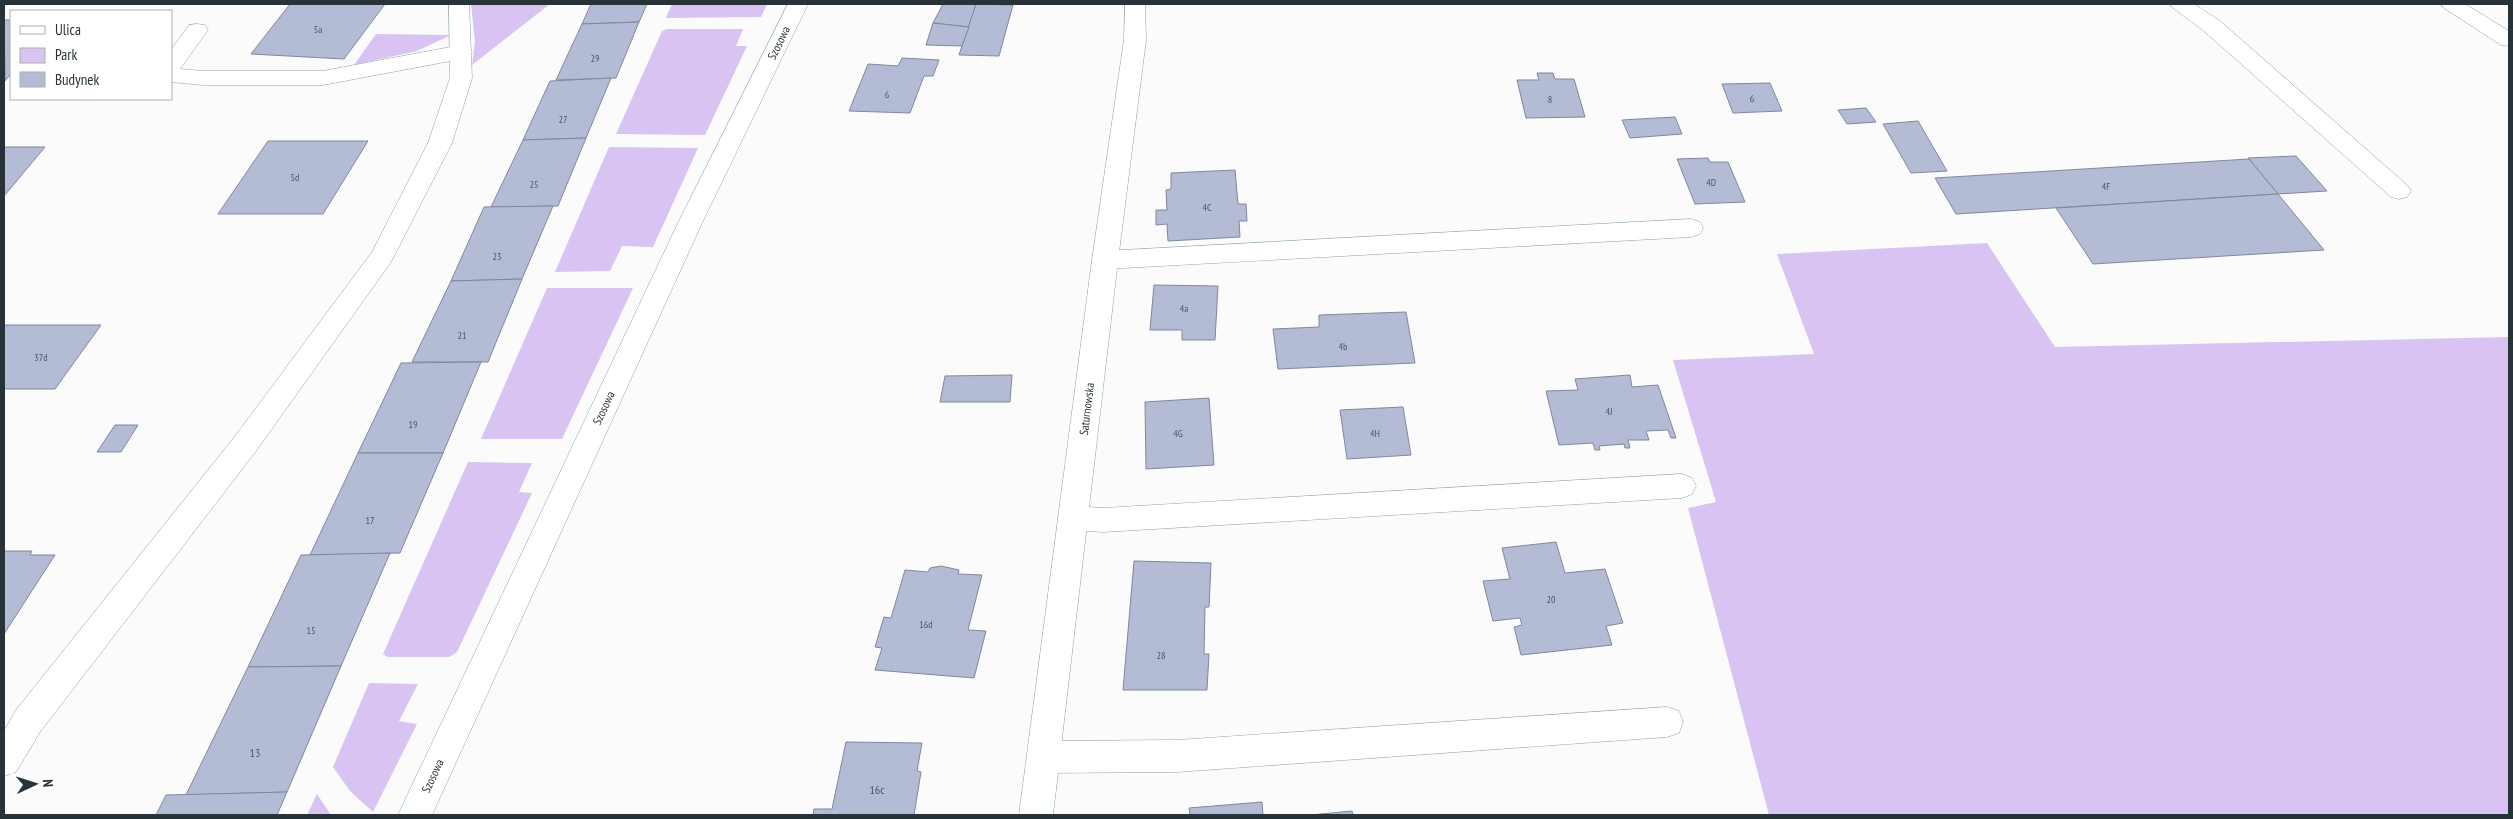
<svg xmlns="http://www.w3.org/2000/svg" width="2513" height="819" font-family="'PT Sans Narrow',sans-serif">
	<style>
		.green { fill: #d8c3f2 }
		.building { fill: #b4bcd5; stroke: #7f879f }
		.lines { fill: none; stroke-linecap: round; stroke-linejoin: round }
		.service-casing { stroke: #88a1b1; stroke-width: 1 }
		.minor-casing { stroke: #88a1b1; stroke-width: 1 }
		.service { fill: #fff; fill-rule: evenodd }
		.minor { fill: #fff; fill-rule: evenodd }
		.labels { text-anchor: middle; stroke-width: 4; stroke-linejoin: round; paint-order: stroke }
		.number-label { font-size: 10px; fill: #4b5560 }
		.street-label { font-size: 12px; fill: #283339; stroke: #fff }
		.near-number-label { font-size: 12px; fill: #4b5560 }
	</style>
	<rect width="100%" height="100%" fill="#fbfbfb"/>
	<g class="green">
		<path d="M471,4h79l-78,61 3,-23z"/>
		<path d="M672,4h95l-6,13 -95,1z"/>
		<path d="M667,29h76l-7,17h11l-42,89 -89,-1 46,-103z"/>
		<path d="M376,34l75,1 -34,16 -63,14z"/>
		<path d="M609,147l89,1 -45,99 -31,-1 -12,25 -55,1z"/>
		<path d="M1987,243l68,104 454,-10v478h-740l-81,-307 28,-6 -43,-142 141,-6 -37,-100z"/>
		<path d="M547,288h86l-71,151h-81z"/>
		<path d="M468,462l64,1 -13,29 13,1 -75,159 -8,5h-61l-5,-3z"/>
		<path d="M369,683l49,1 -19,37 18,3 -44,88 -23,-21 -17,-24z"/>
		<path d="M317,794l14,21h-24z"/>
	</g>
	<g class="building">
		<path d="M290,4h95l-41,55 -93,-5z"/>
		<path d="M591,4h56l-8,18 -57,2z"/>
		<path d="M943,4h33l-7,23 -36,-4z"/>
		<path d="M976,4l37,1 -14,51 -40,-1z"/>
		<path d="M4,20h7v54l-6,7z"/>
		<path d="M639,22l-23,56 -60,2 26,-56z"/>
		<path d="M933,23l36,4 -7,19 -36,-1z"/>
		<path d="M902,58l37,2 -6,16h-9l-14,37 -61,-2 19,-47 30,2z"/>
		<path d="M1537,73h16l2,6h19l11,38 -59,1 -9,-38h22z"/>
		<path d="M611,78l-25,60 -63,2 27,-59z"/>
		<path d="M1770,83l12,28 -49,2 -11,-29z"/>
		<path d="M1866,108l10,14 -29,2 -9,-14z"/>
		<path d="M1675,117l7,17 -52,4 -8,-18z"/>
		<path d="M1918,121l29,50 -36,2 -28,-49z"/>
		<path d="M586,138l-28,68 -67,1 32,-67z"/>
		<path d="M268,141h100l-45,73h-105z"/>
		<path d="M4,147h41l-41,49z"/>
		<path d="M2296,156l31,35 -49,3 -30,-36z"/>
		<path d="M1708,158l2,4h18l17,40 -50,2 -18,-45z"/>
		<path d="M2249,159l29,35 -322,20 -21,-36z"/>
		<path d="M1235,170l3,34h8l1,17h-8l1,16 -72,4 -1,-17 -11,1v-15h11l-1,-20 5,-1v-16z"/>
		<path d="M2278,194l46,56 -231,14 -37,-56z"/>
		<path d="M553,206l-31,73 -71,2 33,-74z"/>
		<path d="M522,279l-34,83h-76l39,-81z"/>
		<path d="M1154,285l64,1 -3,54h-33v-10h-32z"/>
		<path d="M1406,312l9,51 -137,6 -5,-40 46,-2v-12z"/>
		<path d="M4,325h97l-46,64h-51z"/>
		<path d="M481,362l-38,91h-85l43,-90z"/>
		<path d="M1012,375l-2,27h-70l5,-26z"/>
		<path d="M1630,375l2,12 26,-2 18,53h-5l-3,-8 -22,1 3,9h-21l2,8h-5l-1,-4 -25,2 1,4h-5l-2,-7 -34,2 -13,-54 32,-1 -3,-11z"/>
		<path d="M1209,398l5,67 -68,4 -1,-67z"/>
		<path d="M1403,407l8,48 -64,4 -7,-49z"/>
		<path d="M115,425h23l-17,27h-24z"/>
		<path d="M358,453h85l-43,100 -90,2z"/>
		<path d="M1556,542l9,31 40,-4 18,54 -17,3 6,19 -91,10 -7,-28 8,-2 -2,-7 -27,3 -10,-40 27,-2 -8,-31z"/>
		<path d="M4,551h28l-2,4h25l-51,79z"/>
		<path d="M390,553l-49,113 -93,1 53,-112z"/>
		<path d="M1134,561l77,2 -2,44h-4l-1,47h5l-2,36h-84z"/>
		<path d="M941,566l18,4 -1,4 24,1 -14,55 18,1 -12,47 -99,-8 7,-22 -7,-1 9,-30 7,1 14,-48 23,2 2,-4z"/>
		<path d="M341,666l-54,126 -101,3 62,-128z"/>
		<path d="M846,742l76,1 -5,28 4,1 -7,43h-101l1,-6h18z"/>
		<path d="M287,792l-10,23h-121l10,-20z"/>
		<path d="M1262,802l1,13h-73l-1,-7z"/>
		<path d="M1352,811l1,4h-43z"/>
	</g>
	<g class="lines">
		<g class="service-casing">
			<g id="service">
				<path d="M2170,4h24l26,17 187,164 4,6 -4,6 -8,2 -8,-2 -187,-166 -31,-23z"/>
				<path d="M197,24l8,1 3,5 -28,39 23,2h120l138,-26 8,2 3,5 -3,5 -8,2 -138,26h-120l-32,-3v-32l18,-25z"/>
				<path d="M1691,219l9,3 3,6 -3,6 -9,3 -586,32 -9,-3 -4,-6 4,-6 9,-3z"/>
				<path d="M1682,474l10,4 4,8 -4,8 -10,4 -579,34 -30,-2 -10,-3 -5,-9 5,-9 10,-3 30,2z"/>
				<path d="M1667,707l12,4 4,11 -4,11 -12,4 -490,35 -133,1 -12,-5 -5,-11 5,-11 12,-5 133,-1z"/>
			</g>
		</g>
		<g class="minor-casing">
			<g id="minor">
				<path d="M449,4h20l3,74 -20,65 -61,119 -135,189 -216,281 -24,40 -12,4v-45l12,-21 220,-275 136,-183 56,-109 22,-65z"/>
				<path d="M788,4h20l-106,219 -270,592h-34l280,-592z"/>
				<path d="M1125,4h20l1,36 -28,220 -65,555h-34l73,-555 32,-220z"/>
				<path d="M2441,4h24l44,27v15l-8,-1 -57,-37z"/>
			</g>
		</g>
		<use href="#service" class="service"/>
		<use href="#minor" class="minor"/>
	</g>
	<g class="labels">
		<g class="number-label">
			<text x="318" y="33">5a</text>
			<text x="595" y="62">29</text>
			<text x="887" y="98">6</text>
			<text x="1752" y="102">6</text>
			<text x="1550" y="103">8</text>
			<text x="563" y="123">27</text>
			<text x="295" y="181">5d</text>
			<text x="1711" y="186">4D</text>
			<text x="534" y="188">25</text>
			<text x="2106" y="190">4F</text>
			<text x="1207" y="211">4C</text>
			<text x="497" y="260">23</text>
			<text x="1184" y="312">4a</text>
			<text x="462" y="339">21</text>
			<text x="1343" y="350">4b</text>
			<text x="41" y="361">37d</text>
			<text x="1609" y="415">4J</text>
			<text x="413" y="428">19</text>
			<text x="1178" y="437">4G</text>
			<text x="1375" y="437">4H</text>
			<text x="370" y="524">17</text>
			<text x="1551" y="603">20</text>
			<text x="926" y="628">16d</text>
			<text x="311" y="634">15</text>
			<text x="1161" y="659">28</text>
		</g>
		<g class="street-label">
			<text transform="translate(779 43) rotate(-64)" y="4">Szosowa</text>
			<text transform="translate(604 408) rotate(-65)" y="4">Szosowa</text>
			<text transform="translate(1087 409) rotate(-83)" y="4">Saturnowska</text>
			<text transform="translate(433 776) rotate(-65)" y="4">Szosowa</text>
		</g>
		<g class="near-number-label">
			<text x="255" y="757">13</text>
			<text x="877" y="794">16c</text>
		</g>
	</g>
	<rect width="2513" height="819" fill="none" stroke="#283339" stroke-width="10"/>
	<rect x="10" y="10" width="162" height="90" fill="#ffffff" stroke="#a9adb0"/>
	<rect x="20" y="26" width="25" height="8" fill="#ffffff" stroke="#a9adb0"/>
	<text x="55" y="35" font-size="15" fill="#283339">Ulica</text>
	<rect x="20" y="48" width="25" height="15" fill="#d8c3f2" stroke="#a9adb0"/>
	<text x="55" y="60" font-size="15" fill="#283339">Park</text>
	<rect x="20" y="72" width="25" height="15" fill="#b4bcd5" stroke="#a9adb0"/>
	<text x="55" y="85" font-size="15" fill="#283339">Budynek</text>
	<g transform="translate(35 784) rotate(86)" stroke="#ffffff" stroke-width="4" paint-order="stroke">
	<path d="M0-4L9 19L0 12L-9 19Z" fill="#283339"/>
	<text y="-8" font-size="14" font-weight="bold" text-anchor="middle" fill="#283339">N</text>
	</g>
</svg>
